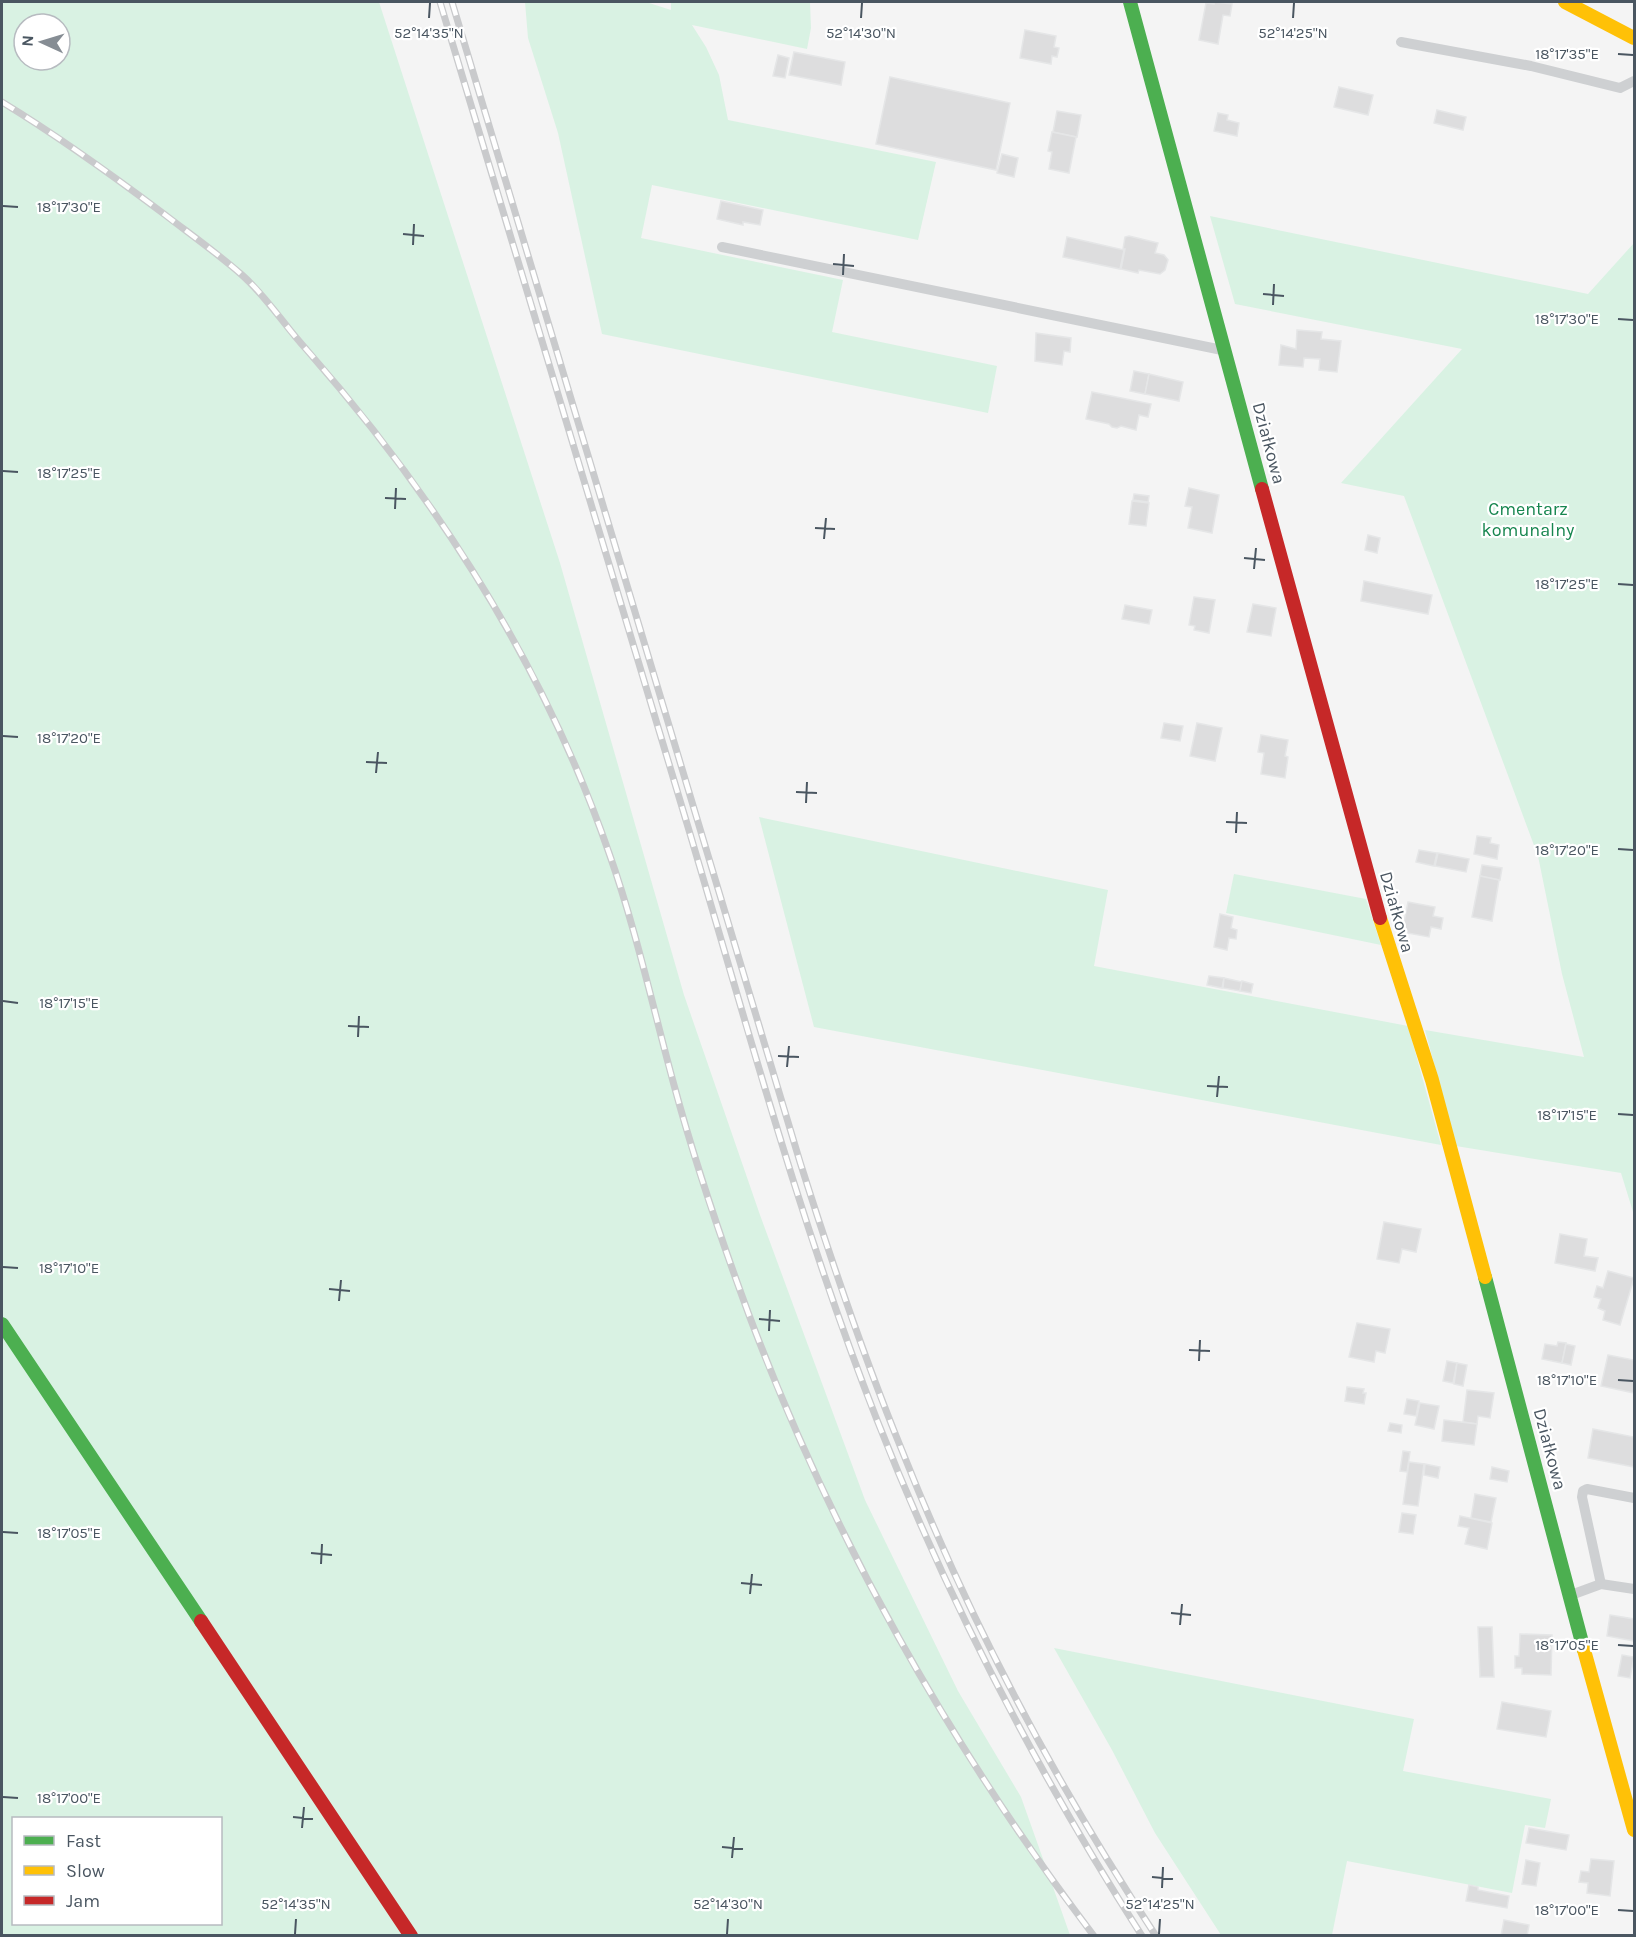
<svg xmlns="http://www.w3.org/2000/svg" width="1636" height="1937" font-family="Karla,sans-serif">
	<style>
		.green { fill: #d9f2e3; fill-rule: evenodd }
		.building { fill: #ddddde; stroke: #e5e6e7; stroke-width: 1.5 }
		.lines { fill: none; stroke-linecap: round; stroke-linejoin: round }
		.lane { stroke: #ced0d2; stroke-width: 10 }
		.fast { stroke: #4caf50; stroke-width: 14 }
		.slow { stroke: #ffc107; stroke-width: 14 }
		.jam { stroke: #c62828; stroke-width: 14 }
		.rail-casing { stroke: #c9cacc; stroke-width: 7 }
		.rail { stroke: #fff; stroke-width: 4.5; stroke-dasharray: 14; stroke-linecap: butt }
		.ticks { fill: none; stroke: #4a5661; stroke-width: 2 }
		.labels { text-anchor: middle; stroke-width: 4.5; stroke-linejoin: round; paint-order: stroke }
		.street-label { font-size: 18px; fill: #4a5661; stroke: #fff }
		.park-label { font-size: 18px; fill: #17864f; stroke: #fff }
		.ticks-label { font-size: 15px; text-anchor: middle; fill: #4a5661; stroke: #fff; stroke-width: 4.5; stroke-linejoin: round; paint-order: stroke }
	</style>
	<rect width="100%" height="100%" fill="#f4f4f4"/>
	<g class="green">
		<path d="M2,2h377l181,561 124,432 76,220 105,285 93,191 63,106 49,138 -1068,1zM24,24h36v36h-36zM14,1818h206v106h-206z"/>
		<path d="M525,2h121l25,8v-8h139l1,26 -4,21 -115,-24 14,22 13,28 9,45 208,42 -18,78 -266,-55 -11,53 202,42 -11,52 165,34 -9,47 -386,-79 -44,-201 -30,-95z"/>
		<path d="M1210,216l378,78 46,-51v972l-13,-42 -165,-27 -31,-116 159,27 -22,-83 -24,-118 -134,-360 -63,-13 121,-134 -227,-45z"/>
		<path d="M759,817l349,73 -14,76 314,60 33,119 -627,-118z"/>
		<path d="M1234,874l132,25 15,46 -155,-32z"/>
		<path d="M1054,1648l360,71 -11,52 148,28 -6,29 -20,-3 -13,68 -165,-32 -15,74h-111l-66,-102 -43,-83z"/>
	</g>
	<g class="building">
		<path d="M1214,2l18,2 -2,12 -7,-1 -5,29 -19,-4 7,-37 8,1z"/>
		<path d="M1025,30l31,6 -2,11 5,1 -2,9 -5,-1 -1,8 -31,-6z"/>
		<path d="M794,52l51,10 -4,23 -52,-10z"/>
		<path d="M778,55l11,3 -4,20 -12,-2z"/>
		<path d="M890,77l120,26 -14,67 -120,-26z"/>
		<path d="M1339,87l34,8 -5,20 -34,-8z"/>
		<path d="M1437,110l29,7 -3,13 -29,-7z"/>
		<path d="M1057,111l24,4 -4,22 -24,-5z"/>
		<path d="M1218,113l10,2 -1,5 12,3 -2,13 -23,-5z"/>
		<path d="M1052,132l24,5 -7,36 -20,-4 3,-17 -4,-1z"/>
		<path d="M1002,154l16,4 -4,19 -17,-4z"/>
		<path d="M721,201l42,9 -3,15 -17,-3v3l-26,-6z"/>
		<path d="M1129,236l29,7 -3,10 9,2 4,5 -3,10 -5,4 -21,-4 -1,3 -17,-4 4,-20h-2l2,-12z"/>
		<path d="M1067,237l57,13 -4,19 -57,-12z"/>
		<path d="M1297,330l25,2 -1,7 20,2 -4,31 -18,-2 1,-11 -16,-1 -1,9 -24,-2 2,-20 15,4z"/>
		<path d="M1036,333l35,5 -1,14 -6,-1 -2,14 -27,-4z"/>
		<path d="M1134,371l15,3 -4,20 -15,-3z"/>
		<path d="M1149,374l34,8 -4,19 -34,-7z"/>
		<path d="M1092,392l59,12 -3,13 -9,-2 -3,15 -15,-4 -4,2 -5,-1 -3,-3 -23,-5z"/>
		<path d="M1189,488l30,7 -7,38 -24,-5 4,-21 -7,-1z"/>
		<path d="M1134,494l15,2 -1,6 -15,-2z"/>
		<path d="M1132,501l17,2 -3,23 -17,-2z"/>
		<path d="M1368,535l12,3 -3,15 -12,-3z"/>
		<path d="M1364,581l68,14 -4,19 -67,-13z"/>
		<path d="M1194,597l21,3 -6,33 -15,-3 1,-4 -6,-1z"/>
		<path d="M1253,604l23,4 -5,28 -24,-4z"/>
		<path d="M1125,605l27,5 -3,14 -27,-5z"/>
		<path d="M1164,723l19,3 -3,15 -19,-3z"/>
		<path d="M1197,723l25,5 -7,33 -25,-5z"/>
		<path d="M1261,735l27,5 -3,16 3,1 -3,21 -24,-4 3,-21 -6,-1z"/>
		<path d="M1477,836l14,2 -1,5 9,2 -2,14 -23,-5z"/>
		<path d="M1419,850l18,3 -3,13 -18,-4z"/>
		<path d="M1438,853l31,6 -3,13 -31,-6z"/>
		<path d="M1482,865l20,3 -2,12 -20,-4z"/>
		<path d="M1480,876l19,4 -7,41 -20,-4z"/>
		<path d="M1408,902l27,5 -2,9 10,2 -2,11 -10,-2 -2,10 -27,-5z"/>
		<path d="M1220,914l13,3 -2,11 6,2 -1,9 -7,-1 -2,12 -13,-3z"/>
		<path d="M1209,976l15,2 -2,10 -15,-3z"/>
		<path d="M1224,978l18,4 -2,9 -17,-3z"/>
		<path d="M1242,981l11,3 -2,9 -11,-2z"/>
		<path d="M1384,1222l37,7 -5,23 -14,-3 -3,14 -22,-4z"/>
		<path d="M1560,1234l27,5 -3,17 14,2 -3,13 -40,-8z"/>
		<path d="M1608,1271l26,7 -14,47 -17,-5 2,-9 -7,-3 3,-9 -7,-2 3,-11 6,2z"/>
		<path d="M1357,1323l33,6 -5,24 -9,-2 -2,11 -25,-5z"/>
		<path d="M1558,1342l8,1 -4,20 -20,-4 3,-15 12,2z"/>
		<path d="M1566,1344l9,2 -4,19 -9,-2z"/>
		<path d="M1608,1355l26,5v33l-33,-7z"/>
		<path d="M1447,1361l10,2 -4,20 -10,-2z"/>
		<path d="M1457,1363l10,2 -4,21 -9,-2z"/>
		<path d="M1347,1387l17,2 -1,4h3l-2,11 -19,-3z"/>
		<path d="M1467,1390l27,3 -4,25 -12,-2 -1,8 -14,-2z"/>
		<path d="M1407,1399l12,2 -3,15 -12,-2z"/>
		<path d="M1420,1403l19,3 -5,23 -19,-4z"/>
		<path d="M1444,1420l33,4 -3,21 -32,-4z"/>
		<path d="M1390,1423l12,2 -1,8 -13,-2z"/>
		<path d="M1593,1429l41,8v30l-46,-9z"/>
		<path d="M1403,1451l7,1 -3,20 -7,-1z"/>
		<path d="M1409,1462l15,2 -6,42 -15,-2z"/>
		<path d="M1425,1464l15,3 -2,11 -14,-3z"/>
		<path d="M1492,1467l17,4 -2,11 -17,-3z"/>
		<path d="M1475,1494l21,4 -5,24 -20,-4z"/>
		<path d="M1402,1513l14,2 -3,19 -14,-2z"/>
		<path d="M1460,1516l32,7 -5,26 -22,-5 4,-16 -11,-2z"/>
		<path d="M1610,1615l24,4v22l-27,-5z"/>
		<path d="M1478,1627h14l2,50h-14z"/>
		<path d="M1520,1634l32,1 -1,40 -29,-1v-6h-7v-12h4z"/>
		<path d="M1622,1655l12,2 -4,21 -12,-2z"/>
		<path d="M1502,1702l49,9 -5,26 -49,-8z"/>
		<path d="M1529,1828l40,7 -3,15 -40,-7z"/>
		<path d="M1591,1859l23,2 -4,35 -23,-3 1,-10 -9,-1 2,-11 8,1z"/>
		<path d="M1526,1860l14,3 -4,23 -14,-2z"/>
		<path d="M1469,1885l9,2v3l31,6 -2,12 -41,-7z"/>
		<path d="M1504,1920l25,5 -2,11h-26z"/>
	</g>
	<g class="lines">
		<g class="lane">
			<path d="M1401,42l130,24 89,22 14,-7"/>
			<path d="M722,247l500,103"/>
			<path d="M1601,1584l-19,-87 1,-6 4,-2 47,9"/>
			<path d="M1571,1595l30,-11 33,5"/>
		</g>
		<g class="fast">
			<path d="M1130,2l132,487"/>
			<path d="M1485,1277l99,373"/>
			<path d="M2,1324l199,297"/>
		</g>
		<g class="slow">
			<path d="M1565,2l69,36"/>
			<path d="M1380,918l52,162 53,197"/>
			<path d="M1584,1650l50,180"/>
		</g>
		<g class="jam">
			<path d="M1262,489l118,429"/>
			<path d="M201,1621l210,315"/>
		</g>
		<g class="rail-casing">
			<g id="rail">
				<path d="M440,2c83,275 165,549 248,825 59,198 113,400 189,593 71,180 160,352 265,516"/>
				<path d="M452,2l348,1160c31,98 64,196 103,291 67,169 153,331 253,483"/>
				<path d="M2,102c56,34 110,73 162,112 26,20 53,39 78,61 25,22 42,50 64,74 131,149 238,316 303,504 27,76 44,155 65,232 21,78 47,154 75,230 83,221 201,432 345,621"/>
			</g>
		</g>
		<use href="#rail" class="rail"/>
	</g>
	<path class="ticks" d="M429,18l1,-15M861,18l1,-15M1293,18l1,-15M1618,54l15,1M3,206l15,1M403,234l21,2M413,245l1,-21M833,264l21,2M843,275l1,-21M1263,294l21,2M1273,305l1,-21M1618,319l15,1M3,471l15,1M385,498l21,1M395,509l1,-21M815,528l20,1M824,539l2,-21M1244,558l21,2M1254,569l2,-21M1618,584l15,1M3,736l15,1M366,762l21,1M376,773l2,-21M796,792l21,1M806,803l1,-21M1226,822l21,1M1236,833l1,-21M1618,849l15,1M3,1001l15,2M348,1026l21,1M358,1037l1,-21M778,1056l21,1M787,1067l2,-21M1207,1086l21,1M1217,1097l2,-21M1618,1114l15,1M3,1267l15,1M329,1289l21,2M339,1301l2,-21M759,1319l21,2M769,1331l1,-21M1189,1350l21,1M1199,1361l1,-21M1618,1380l15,1M3,1532l15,1M311,1553l21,2M321,1564l1,-20M741,1583l21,2M750,1594l2,-20M1171,1613l20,2M1180,1625l2,-21M1618,1645l15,1M3,1797l15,1M293,1817l20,2M302,1828l2,-21M722,1847l21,2M732,1858l2,-21M1152,1877l21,2M1162,1888l1,-21M1618,1910l15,1M295,1934l1,-15M727,1934l1,-15M1159,1934l1,-15"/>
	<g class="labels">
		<g class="street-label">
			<text transform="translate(1269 443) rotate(75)" y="6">Działkowa</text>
			<text transform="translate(1397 912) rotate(74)" y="6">Działkowa</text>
			<text transform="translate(1550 1449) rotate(75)" y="6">Działkowa</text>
		</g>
		<g class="park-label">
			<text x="1528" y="515">Cmentarz<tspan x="1528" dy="21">komunalny</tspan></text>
		</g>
	</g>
	<g class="ticks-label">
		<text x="429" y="38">52°14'35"N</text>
		<text x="861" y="38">52°14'30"N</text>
		<text x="1293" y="38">52°14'25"N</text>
		<text x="1567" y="59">18°17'35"E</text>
		<text x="69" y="212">18°17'30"E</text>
		<text x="1567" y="324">18°17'30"E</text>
		<text x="69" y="478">18°17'25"E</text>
		<text x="1567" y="589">18°17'25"E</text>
		<text x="69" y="743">18°17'20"E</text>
		<text x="1567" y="855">18°17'20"E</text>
		<text x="69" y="1008">18°17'15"E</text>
		<text x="1567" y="1120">18°17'15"E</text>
		<text x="69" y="1273">18°17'10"E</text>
		<text x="1567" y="1385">18°17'10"E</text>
		<text x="69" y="1538">18°17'05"E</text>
		<text x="1567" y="1650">18°17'05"E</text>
		<text x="69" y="1803">18°17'00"E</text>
		<text x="296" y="1909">52°14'35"N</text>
		<text x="728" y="1909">52°14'30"N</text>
		<text x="1160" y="1909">52°14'25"N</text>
		<text x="1567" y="1915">18°17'00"E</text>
	</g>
	<rect width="1636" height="1937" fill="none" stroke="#4a5661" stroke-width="6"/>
	<rect x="12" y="1817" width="210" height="108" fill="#ffffff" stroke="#b7bbc0" stroke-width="1.5"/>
	<rect x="24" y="1836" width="30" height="9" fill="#4caf50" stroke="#b7bbc0" stroke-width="1.5"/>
	<text x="66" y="1847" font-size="18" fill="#4a5661">Fast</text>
	<rect x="24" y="1866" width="30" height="9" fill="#ffc107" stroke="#b7bbc0" stroke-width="1.5"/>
	<text x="66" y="1877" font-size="18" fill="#4a5661">Slow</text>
	<rect x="24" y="1896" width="30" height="9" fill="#c62828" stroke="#b7bbc0" stroke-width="1.5"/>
	<text x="66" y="1907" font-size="18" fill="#4a5661">Jam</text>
	<g transform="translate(42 42) rotate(274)"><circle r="28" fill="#ffffff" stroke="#b7bbc0" stroke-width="1.5"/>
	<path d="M0-4.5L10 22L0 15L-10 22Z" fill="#868d94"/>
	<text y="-9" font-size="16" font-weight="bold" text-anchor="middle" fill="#4a5661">N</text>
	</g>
</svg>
